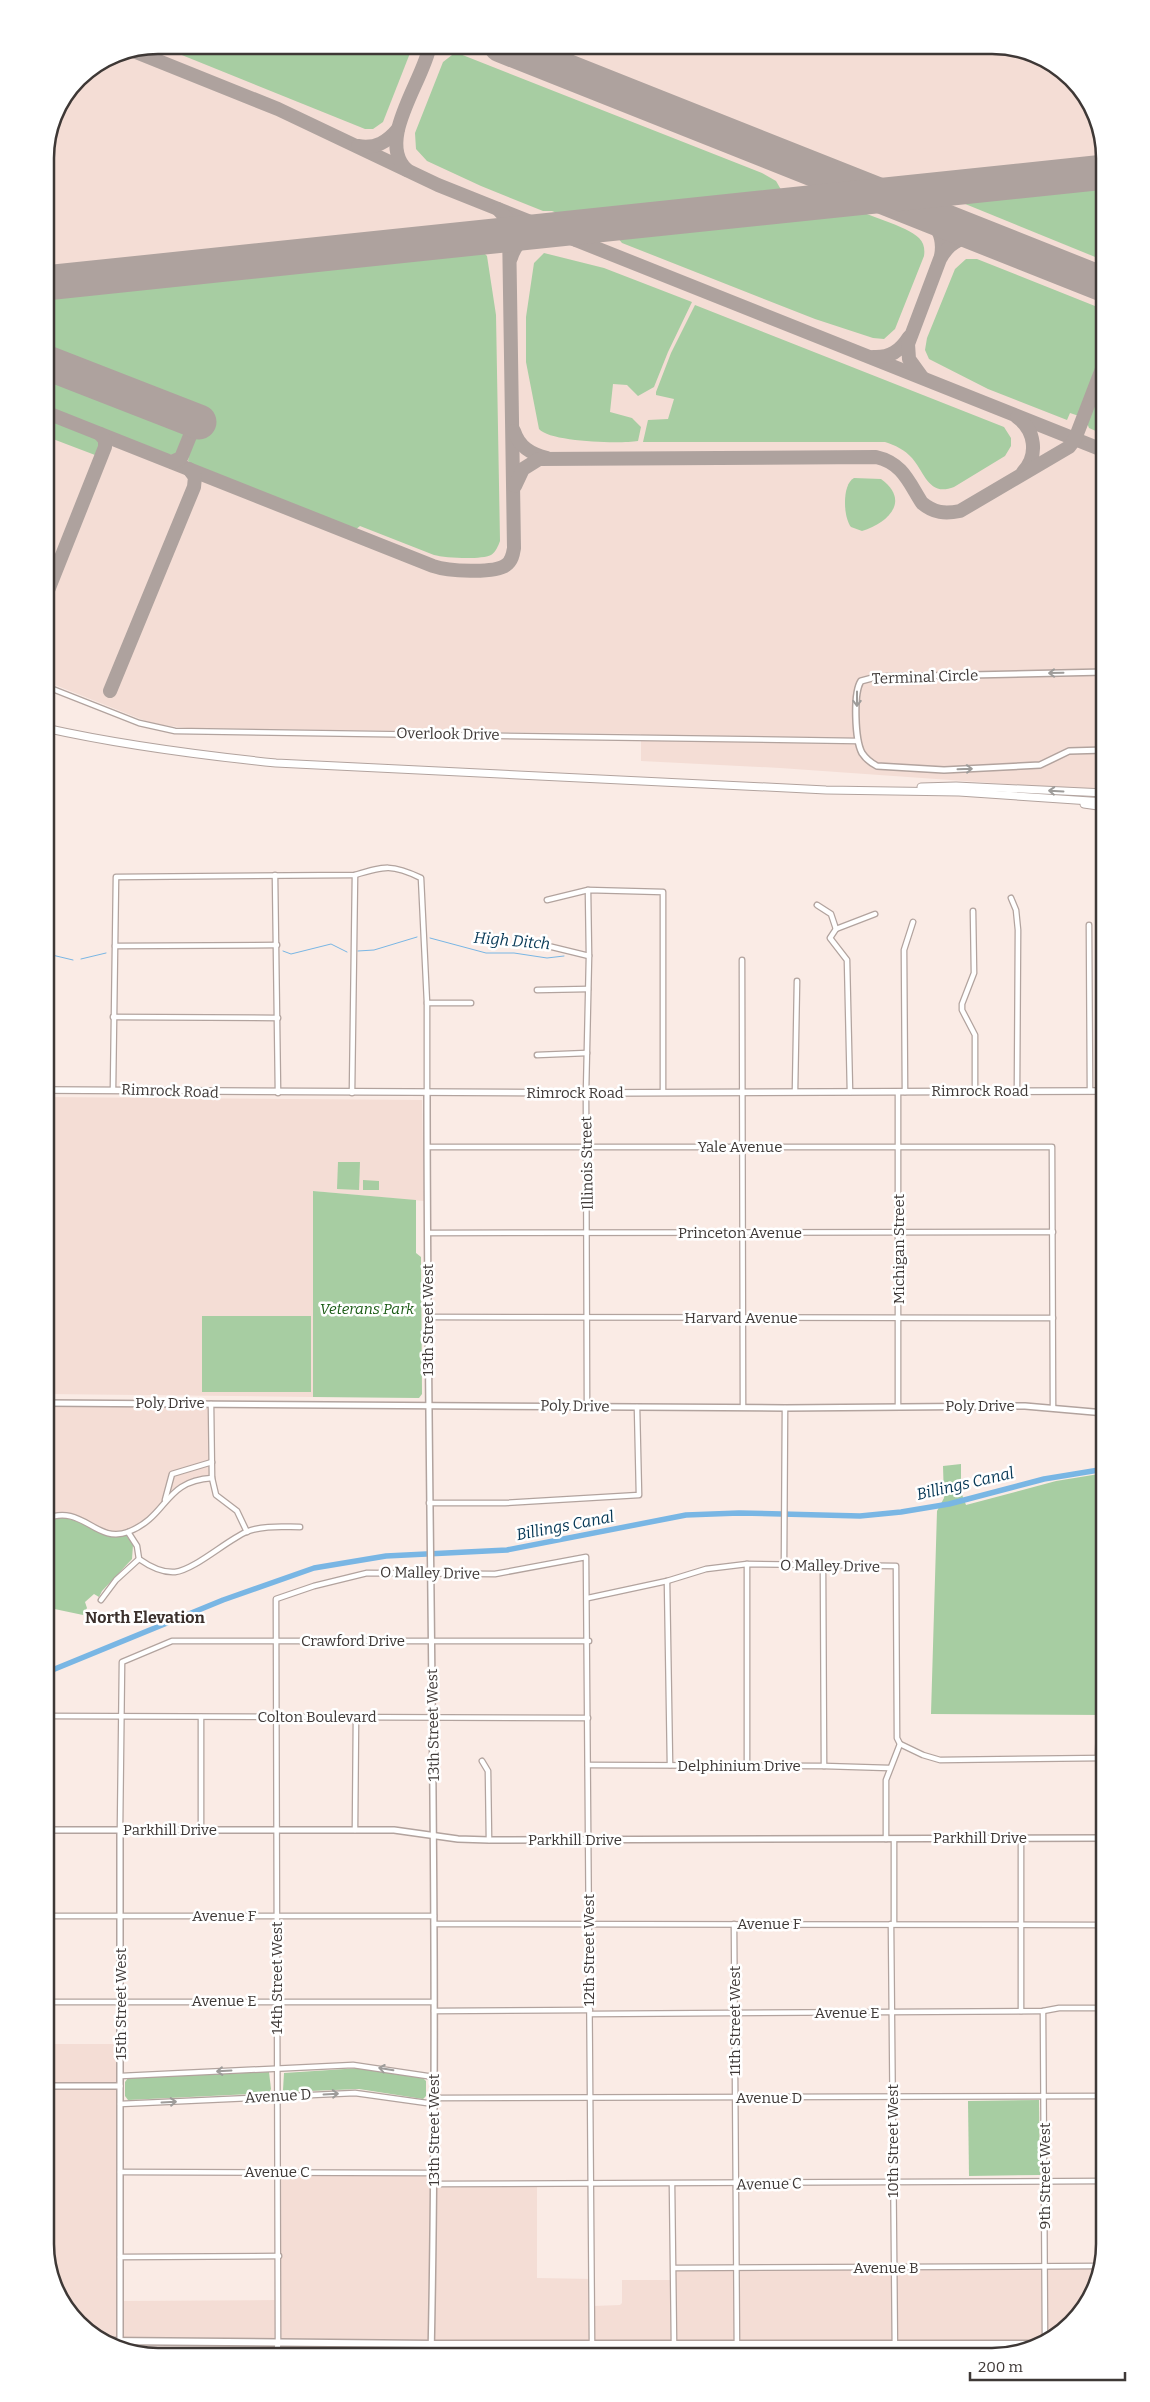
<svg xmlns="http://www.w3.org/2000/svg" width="1150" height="2402" font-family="Bitter,serif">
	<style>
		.built { fill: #f4ddd5 }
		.green { fill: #a7cda2 }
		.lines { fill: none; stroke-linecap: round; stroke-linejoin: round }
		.stream { stroke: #79b6e4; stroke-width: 1 }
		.canal { stroke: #79b6e4; stroke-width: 5.5 }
		.taxiway { stroke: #aea29e; stroke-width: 14 }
		.runway { stroke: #aea29e; stroke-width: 35 }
		.minor-casing { stroke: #b2a39e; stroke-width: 7 }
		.tertiary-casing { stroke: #b2a39e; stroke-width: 8 }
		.secondary-casing { stroke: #b2a39e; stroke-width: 8 }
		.primary-casing { stroke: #b2a39e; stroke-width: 9 }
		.trunk-casing { stroke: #b2a39e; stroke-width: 9 }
		.minor { stroke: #fff; stroke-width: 4.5 }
		.tertiary { stroke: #fff; stroke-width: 5 }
		.secondary { stroke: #fff; stroke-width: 5.5 }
		.primary { stroke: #fff; stroke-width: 6 }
		.trunk { stroke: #fff; stroke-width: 7 }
		.oneway { stroke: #9e9c9a }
		.labels { text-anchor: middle; stroke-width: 5; stroke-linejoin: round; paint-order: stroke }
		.street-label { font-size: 15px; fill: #3e3836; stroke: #fff }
		.park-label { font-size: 15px; font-style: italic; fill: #1b5c15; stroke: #fff }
		.water-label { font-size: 16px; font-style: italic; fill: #053755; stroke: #fff }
		.neighbourhood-label { font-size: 16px; font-weight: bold; fill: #3b302c; stroke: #fff }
		.rim { fill: none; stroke: #3e3836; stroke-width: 2.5 }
	</style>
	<rect width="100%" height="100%" fill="#faebe5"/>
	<g class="built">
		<path d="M158,45h842l61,23 36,47 8,43v633l-325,-23 -139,-7v-27l-454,-6 -34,-4 -108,-43v-530l9,-37 24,-36 37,-25z"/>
		<path d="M45,1097l377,3 2,101 -111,-10v206l-268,-3z"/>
		<path d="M45,1403l166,1 1,74 -29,6 -35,35 -20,13 -21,1 -29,-15 -33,1z"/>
		<path d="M45,2044h76l-1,257 159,-1v-128l155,1v10h103v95l56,1v27l27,-1 2,-2v-23h52v-12l424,-2 -12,41 -51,42 -43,8h-558l-2,-12 -323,-4 -20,-7 -36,-47 -8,-43z"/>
		<path d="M132,2350l286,1 4,6h-271z"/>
	</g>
	<g class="green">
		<path d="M157,45h255v3l-29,74 -10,7h-8z"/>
		<path d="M460,54l302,119 14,8 7,12 -5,3 -209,22 -17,-7h-9l-62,-25 -54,-25 -11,-12 -1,-16 28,-71 9,-7z"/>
		<path d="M1105,180v81l-152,-62 2,-3z"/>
		<path d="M847,207c17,7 60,19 72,31 5,5 6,11 5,18l-29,73 -11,10 -11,-1 -58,-19 -193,-76 -5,-6 3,-5z"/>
		<path d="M473,247l1,5h9l4,4 9,59 4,226c-2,5 -4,11 -9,14 -10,5 -46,3 -57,0l-74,-29 -5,4 -160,-64 -7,-5 2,-13 13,-34 -158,-62v-60z"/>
		<path d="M544,253l60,15 88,34 -24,50 -14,35 -16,9 -11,-11 -14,-1 -3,28 22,6 9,9 -3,14c-19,3 -88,1 -99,-12l-13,-67v-45l8,-54z"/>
		<path d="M966,259h11l128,51v41l-26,65 -9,-3 -3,7 -79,-31 -59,-30 -4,-9 2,-12 28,-69z"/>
		<path d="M695,305l309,122 7,11v8l-6,10 -51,31c-25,10 -29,-14 -42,-29 -7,-8 -17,-13 -27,-16h-242l5,-22 20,-1 6,-20 -18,-4v-3l15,-39z"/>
		<path d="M45,371l141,56c-1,11 -4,19 -11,28l-12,-1 -118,-47z"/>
		<path d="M1105,374v61l-16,-7 -2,-5z"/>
		<path d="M45,417l51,20 5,8 -2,8 -4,2 -50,-19z"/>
		<path d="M854,478l27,1c30,22 7,44 -19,52l-11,-4c-8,-10 -9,-43 3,-49z"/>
		<path d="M338,1162h22l-1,28 -22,-1z"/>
		<path d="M363,1180l16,1v9h-16z"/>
		<path d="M313,1191l103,9v53l5,4 1,137 -3,4 -106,-1z"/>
		<rect x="202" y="1316" width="109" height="76"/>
		<path d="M961,1464v28l5,13 90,-24 49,-8v242l-174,-1 6,-203 7,-13 -1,-32z"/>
		<path d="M60,1517c28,4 35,20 66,18l7,10 -1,14 -30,32 -3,6 -5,-3 -9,8 2,6 -4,7 -38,-8v-85z"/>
		<path d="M360,2068l63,10 3,3v15l-3,3 -64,-10 -74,3 -2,-2 1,-17z"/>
		<path d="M269,2072l2,17 -2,4 -141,7 -3,-4v-14l3,-4z"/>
		<path d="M1039,2100l1,75 -71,1 -1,-75z"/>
	</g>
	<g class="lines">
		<g class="stream">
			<path d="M430,938l56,15h28l33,5 17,-2"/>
			<path d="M283,951l8,3 40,-10 16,8"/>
			<path d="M358,951l16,-1 43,-13"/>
			<path d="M46,956l6,-1 21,5"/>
			<path d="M81,959l25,-6"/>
		</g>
		<path class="canal" d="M45,1673l178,-73 91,-32 72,-12 121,-6 179,-35 53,-2 121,3 41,-4 48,-8 95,-25 61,-10"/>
		<g class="taxiway">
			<path d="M508,45v3"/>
			<path d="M131,50l147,59 160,76 667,266"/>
			<path d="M358,146c18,3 29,-4 40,-17"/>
			<path d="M407,170c-32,-29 17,-90 23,-125"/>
			<path d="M919,211c17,11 26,25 22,45"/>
			<path d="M576,240l-3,-8 6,-6"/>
			<path d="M511,258c5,-18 22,-30 40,-27"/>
			<path d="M873,357c17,1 27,-6 36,-20"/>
			<path d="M922,377l-13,-18 -1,-15 32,-85c10,-18 24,-24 44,-22"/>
			<path d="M45,412l388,154c14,5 62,8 73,-1 6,-4 7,-11 8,-17l-5,-320 -3,-10 -8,-9"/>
			<path d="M1017,417c18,13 22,38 6,55"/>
			<path d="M514,431c5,16 17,23 33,27"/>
			<path d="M172,462l9,-4 15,-37"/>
			<path d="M515,486l8,-17 16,-10 337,-2c27,6 33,26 46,46 12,10 23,11 38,8l109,-64 6,-8 30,-78"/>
			<path d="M45,598l60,-151v-7l-5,-6"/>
			<path d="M110,691l84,-204 1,-10 -6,-8"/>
		</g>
		<g class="runway">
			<path d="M501,45l604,240"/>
			<path d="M45,283l1060,-111"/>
			<path d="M45,362l154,60"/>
		</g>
		<g class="minor-casing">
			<g id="minor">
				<path d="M45,686l94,37 36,8 683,10"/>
				<path d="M275,875l3,218"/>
				<path d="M1011,898l5,12 2,20 -1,161"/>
				<path d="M547,900l41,-10 75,2v200"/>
				<path d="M817,905l14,9 5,15"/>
				<path d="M973,911l1,62 -12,31v6l13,25v56"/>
				<path d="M1089,925l1,166"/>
				<path d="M115,946l162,-1"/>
				<path d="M548,946l41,10"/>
				<path d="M742,960l1,447"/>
				<path d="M537,990l51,-1"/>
				<path d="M427,1003h44"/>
				<path d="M113,1017l165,1"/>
				<path d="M537,1055l50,-2"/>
				<path d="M113,1089l3,-212 239,-2c30,-9 37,-11 66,3l6,125v89"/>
				<path d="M1099,1091l1,322"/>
				<path d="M795,1092l2,-111"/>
				<path d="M850,1092l-3,-132 -17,-22 6,-9 39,-15"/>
				<path d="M898,1092v314"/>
				<path d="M905,1092l-1,-142 9,-28"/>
				<path d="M352,1093l3,-218"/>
				<path d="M428,1147h624l1,261"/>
				<path d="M428,1233l625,-1"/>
				<path d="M428,1317l625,1"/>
				<path d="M211,1404l1,74 4,17 21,16 10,21"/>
				<path d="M587,1406l-1,-313 3,-137 -1,-66"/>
				<path d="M165,1500l7,-26 40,-12"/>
				<path d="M429,1503h76l134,-8 -2,-88"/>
				<path d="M45,1519c38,-16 50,25 83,13 41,-16 35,-51 84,-54"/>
				<path d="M139,1559c10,7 23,14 36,13 19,-2 51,-31 71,-40 17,-7 37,-5 54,-5"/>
				<path d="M747,1564v202"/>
				<path d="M784,1565l1,-157"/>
				<path d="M823,1567l1,199"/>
				<path d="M667,1581l3,184"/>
				<path d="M588,1598l79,-17 39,-12 41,-5 149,2 1,172 3,6 -14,36v59"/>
				<path d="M101,1600l15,-20 23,-21 -2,-13 -9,-14"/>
				<path d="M45,1716l543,2"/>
				<path d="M201,1717v113"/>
				<path d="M900,1744l23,11 17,5 165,-2"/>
				<path d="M1098,1758l1,-30"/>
				<path d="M482,1761l6,10 1,69"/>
				<path d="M588,1765l236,1 65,2"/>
				<path d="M120,1830l2,-168 50,-21h417"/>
				<path d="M355,1830l1,-113"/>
				<path d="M894,1839v85"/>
				<path d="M45,1916h389"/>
				<path d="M434,1924l671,1"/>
				<path d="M734,1924l3,433"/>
				<path d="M891,1924l4,433"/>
				<path d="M45,2002h389"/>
				<path d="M434,2011l156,-1"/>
				<path d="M1021,2011v-173"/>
				<path d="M1043,2011l2,329"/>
				<path d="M590,2014l453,-3 16,-3h46"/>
				<path d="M121,2076l232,-11 81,12"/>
				<path d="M434,2098l671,-2"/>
				<path d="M120,2104l235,-11 79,11"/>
				<path d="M120,2172l314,1"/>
				<path d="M434,2184l671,-3"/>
				<path d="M672,2184l2,160"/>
				<path d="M120,2257l159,-1"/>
				<path d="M674,2268l424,-2"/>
				<path d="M278,2343l-2,-744 38,-13 53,-13 128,1 91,-17 6,787"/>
				<path d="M582,2344l1,13"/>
			</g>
		</g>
		<g class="tertiary-casing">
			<g id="tertiary">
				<path d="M1105,750l-36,1 -29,14 -96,5 -67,-4c-6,-3 -11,-7 -15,-13 -7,-13 -9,-60 -1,-72l15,-4 229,-5"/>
				<path d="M427,1092c0,422 13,843 4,1265"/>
				<path d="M45,1403l740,5 240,-2 80,7"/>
				<path d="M45,1830h349l64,9 31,1 616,-2"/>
				<path d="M45,2086h75"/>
				<path d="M120,2345v-515"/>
				<path d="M276,2357l2,-14"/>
			</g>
		</g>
		<g class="secondary-casing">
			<path id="secondary" d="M45,1090l541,3 519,-2"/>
		</g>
		<g class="primary-casing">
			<path id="primary" d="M109,2341l323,3h609"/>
		</g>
		<g class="trunk-casing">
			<g id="trunk">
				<path d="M45,728c76,17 153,27 231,35l550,27 133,2 146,10"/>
				<path d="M921,787l35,-1 149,7"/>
				<path d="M1084,804l21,3"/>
			</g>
		</g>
		<use href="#minor" class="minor"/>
		<use href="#tertiary" class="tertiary"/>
		<use href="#secondary" class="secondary"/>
		<use href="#primary" class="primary"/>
		<use href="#trunk" class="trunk"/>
	</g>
	<defs><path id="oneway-shaft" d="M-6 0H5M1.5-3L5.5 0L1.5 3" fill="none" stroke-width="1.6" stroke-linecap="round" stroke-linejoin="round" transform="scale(1.25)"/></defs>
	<g class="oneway">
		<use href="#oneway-shaft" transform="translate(1056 673) rotate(179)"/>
		<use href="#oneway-shaft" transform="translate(857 699) rotate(90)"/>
		<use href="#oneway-shaft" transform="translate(965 769) rotate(-2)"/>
		<use href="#oneway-shaft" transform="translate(1056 791) rotate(-177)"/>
		<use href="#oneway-shaft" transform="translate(386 2069) rotate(-171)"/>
		<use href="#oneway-shaft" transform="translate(224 2071) rotate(177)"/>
		<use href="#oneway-shaft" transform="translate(331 2094) rotate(-3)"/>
		<use href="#oneway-shaft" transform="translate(169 2102) rotate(-3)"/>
	</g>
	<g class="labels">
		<g class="street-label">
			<text transform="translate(925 677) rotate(-2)" y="5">Terminal Circle</text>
			<text transform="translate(448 734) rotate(1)" y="5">Overlook Drive</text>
			<text transform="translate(170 1091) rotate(2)" y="5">Rimrock Road</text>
			<text x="980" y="1096">Rimrock Road</text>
			<text x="575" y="1098">Rimrock Road</text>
			<text x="740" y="1152">Yale Avenue</text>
			<text transform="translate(587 1163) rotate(-91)" y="5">Illinois Street</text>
			<text x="740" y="1238">Princeton Avenue</text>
			<text transform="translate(899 1249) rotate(-90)" y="5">Michigan Street</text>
			<text x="741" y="1323">Harvard Avenue</text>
			<text transform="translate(428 1320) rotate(-90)" y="5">13th Street West</text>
			<text x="170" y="1408">Poly Drive</text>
			<text transform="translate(575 1406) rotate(1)" y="5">Poly Drive</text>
			<text x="980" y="1411">Poly Drive</text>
			<text transform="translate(830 1566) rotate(1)" y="5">O Malley Drive</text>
			<text transform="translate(430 1573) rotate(1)" y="5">O Malley Drive</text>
			<text x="353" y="1646">Crawford Drive</text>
			<text x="317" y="1722">Colton Boulevard</text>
			<text transform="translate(433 1725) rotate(-91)" y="5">13th Street West</text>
			<text x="739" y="1771">Delphinium Drive</text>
			<text x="170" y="1835">Parkhill Drive</text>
			<text x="980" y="1843">Parkhill Drive</text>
			<text x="575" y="1845">Parkhill Drive</text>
			<text x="224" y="1921">Avenue F</text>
			<text x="769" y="1929">Avenue F</text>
			<text transform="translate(589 1950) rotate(-90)" y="5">12th Street West</text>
			<text transform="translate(277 1978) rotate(-90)" y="5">14th Street West</text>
			<text x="224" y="2006">Avenue E</text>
			<text transform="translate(121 2004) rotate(-90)" y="5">15th Street West</text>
			<text x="847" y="2018">Avenue E</text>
			<text transform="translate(735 2021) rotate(-90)" y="5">11th Street West</text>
			<text transform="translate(278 2096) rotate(-3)" y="5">Avenue D</text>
			<text x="769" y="2103">Avenue D</text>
			<text transform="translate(434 2130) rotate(-90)" y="5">13th Street West</text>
			<text transform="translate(893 2141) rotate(-90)" y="5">10th Street West</text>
			<text x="277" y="2177">Avenue C</text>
			<text transform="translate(1045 2176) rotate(-90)" y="5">9th Street West</text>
			<text transform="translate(769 2184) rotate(-1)" y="5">Avenue C</text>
			<text x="886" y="2273">Avenue B</text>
		</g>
		<g class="park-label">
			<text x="367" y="1314">Veterans Park</text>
		</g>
		<g class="water-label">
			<text transform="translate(512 940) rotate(5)" y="6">High Ditch</text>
			<text transform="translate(965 1483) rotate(-13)" y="6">Billings Canal</text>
			<text transform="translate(565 1525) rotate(-11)" y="6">Billings Canal</text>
		</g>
		<g class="neighbourhood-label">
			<text x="145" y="1623">North Elevation</text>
		</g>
	</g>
	<path d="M0 0H1150V2402H0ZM158 54H992A104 104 0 0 1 1096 158V2244A104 104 0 0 1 992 2348H158A104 104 0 0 1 54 2244V158A104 104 0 0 1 158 54Z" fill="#fff" fill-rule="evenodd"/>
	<path class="rim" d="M158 54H992A104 104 0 0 1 1096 158V2244A104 104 0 0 1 992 2348H158A104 104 0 0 1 54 2244V158A104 104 0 0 1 158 54Z"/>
	<path d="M970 2372v8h155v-8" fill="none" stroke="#3e3836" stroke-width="2.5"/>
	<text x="978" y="2372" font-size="15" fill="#3e3836" stroke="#ffffff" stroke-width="4" paint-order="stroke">200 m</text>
</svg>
